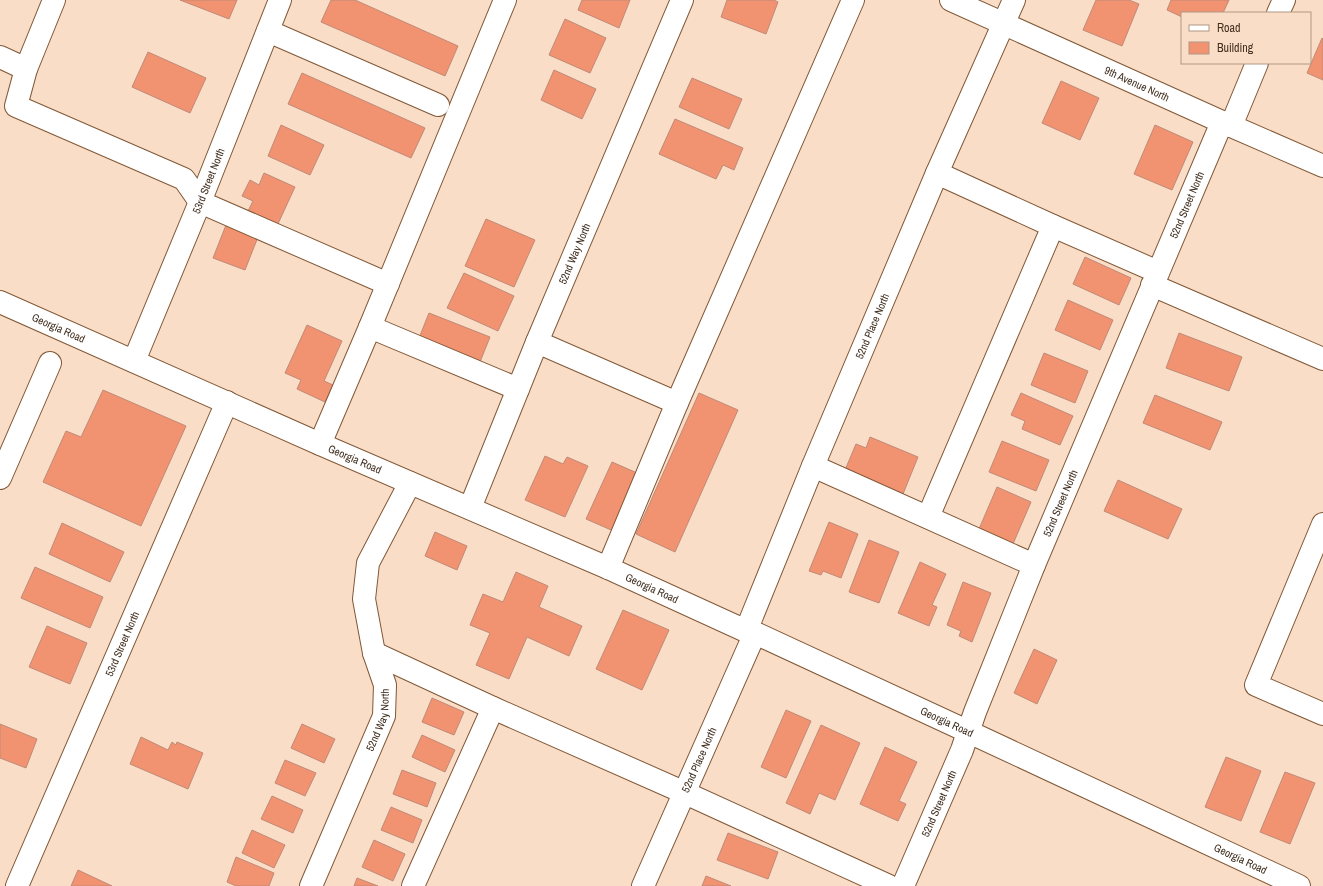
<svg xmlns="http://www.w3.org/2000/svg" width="1323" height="886" font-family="'Archivo Narrow',sans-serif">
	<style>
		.building { fill: #f19271; stroke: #c08a77 }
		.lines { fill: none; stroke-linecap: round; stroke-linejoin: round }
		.minor-casing { stroke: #815836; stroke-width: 24 }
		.minor { stroke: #fff; stroke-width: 22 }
		.labels { text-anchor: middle; stroke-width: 3; stroke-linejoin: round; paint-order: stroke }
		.street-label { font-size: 11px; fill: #412f20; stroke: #faddc7 }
	</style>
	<rect width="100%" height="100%" fill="#faddc7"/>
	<g class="building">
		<path d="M180,0h57l-8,19z"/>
		<path d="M331,0h24l103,46 -13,30 -124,-54z"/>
		<path d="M582,0h48l-11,28 -41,-18z"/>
		<path d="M727,0h47l4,2 -12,32 -45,-17z"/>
		<path d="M1096,0h33l10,4 -17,42 -39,-16z"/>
		<path d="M1171,0h58l-6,13h-41v4l-15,-7z"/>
		<path d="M565,19l41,19 -16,35 -41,-18z"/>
		<path d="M1322,38l1,1v41l-16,-7z"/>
		<path d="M148,52l58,26 -16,35 -58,-26z"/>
		<path d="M554,70l42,19 -14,30 -41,-19z"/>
		<path d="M302,73l123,55 -14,30 -123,-54z"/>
		<path d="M692,78l50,21 -13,30 -50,-22z"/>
		<path d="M1061,81l38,17 -19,42 -38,-17z"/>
		<path d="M675,119l68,29 -9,22 -11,-5 -7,14 -57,-25z"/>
		<path d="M281,125l43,20 -14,30 -42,-19z"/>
		<path d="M1155,125l38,17 -21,48 -38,-16z"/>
		<path d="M264,173l31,14 -18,39 -30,-13 6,-12 -11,-5 8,-16 9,5z"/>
		<path d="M486,219l49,21 -21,47 -49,-21z"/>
		<path d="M226,225l32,12 -13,33 -32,-12z"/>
		<path d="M1085,257l46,21 -12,27 -46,-21z"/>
		<path d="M464,273l50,23 -16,35 -51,-23z"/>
		<path d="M1068,300l45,20 -13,30 -45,-20z"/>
		<path d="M429,313l61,24 -10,25 -61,-24z"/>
		<path d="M307,325l35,16 -18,40 9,4 -8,17 -28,-13 4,-9 -16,-7z"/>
		<path d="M1179,333l63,24 -13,34 -63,-23z"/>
		<path d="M1044,353l44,18 -13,32 -44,-18z"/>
		<path d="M103,390l83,36 -45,100 -98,-44 23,-51 15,6z"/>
		<path d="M699,393l39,17 -63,142 -39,-18z"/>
		<path d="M1021,393l52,23 -13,29 -38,-16 3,-8 -14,-6z"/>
		<path d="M1155,395l67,27 -12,28 -67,-27z"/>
		<path d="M870,437l48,20 -15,37 -58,-24 11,-26 10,4z"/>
		<path d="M1002,441l47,19 -13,31 -47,-19z"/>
		<path d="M545,456l18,8 4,-7 21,9 -23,51 -40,-17z"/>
		<path d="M612,462l32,14 -26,57 -32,-14z"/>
		<path d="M1118,480l64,29 -14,30 -64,-28z"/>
		<path d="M997,487l34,15 -18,42 -34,-15z"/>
		<path d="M829,522l29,12 -17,44 -18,-7 -2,4 -12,-4z"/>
		<path d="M62,523l62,29 -14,30 -61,-28z"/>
		<path d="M435,532l32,14 -10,24 -32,-14z"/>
		<path d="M869,540l30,12 -20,51 -30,-11z"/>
		<path d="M920,562l26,12 -14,31 5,2 -8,19 -31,-13z"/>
		<path d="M35,567l68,30 -13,31 -69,-30z"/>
		<path d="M516,572l32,14 -9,21 43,19 -13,30 -42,-19 -18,42 -33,-14 14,-32 -20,-8 13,-31 20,8z"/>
		<path d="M963,582l28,11 -19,49 -13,-6 2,-5 -14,-6z"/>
		<path d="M623,610l46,20 -27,60 -46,-21z"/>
		<path d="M47,626l40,17 -17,41 -41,-17z"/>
		<path d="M1034,649l23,11 -20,44 -23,-11z"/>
		<path d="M432,698l32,14 -10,23 -32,-13z"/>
		<path d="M786,710l25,11 -25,57 -25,-11z"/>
		<path d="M0,724l37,15 -11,29 -26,-10z"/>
		<path d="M302,724l33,15 -11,24 -33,-15z"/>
		<path d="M821,725l39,18 -25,57 -16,-7 -9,21 -24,-11z"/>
		<path d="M422,735l33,15 -10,22 -33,-15z"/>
		<path d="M141,737l27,13 4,-8 4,3 1,-3 26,11 -15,36 -58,-25z"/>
		<path d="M885,747l32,15 -18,39 7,3 -8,17 -38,-17z"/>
		<path d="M1226,757l35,14 -20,50 -36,-14z"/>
		<path d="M285,760l31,13 -11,23 -30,-13z"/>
		<path d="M402,770l34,13 -9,24 -34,-13z"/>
		<path d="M1285,772l30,11 -25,61 -30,-12z"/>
		<path d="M272,796l31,14 -10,23 -32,-14z"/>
		<path d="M391,807l31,13 -9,23 -32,-13z"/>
		<path d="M252,830l33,15 -11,23 -32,-15z"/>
		<path d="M728,833l50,19 -10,27 -51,-19z"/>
		<path d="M374,840l31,14 -12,27 -31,-14z"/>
		<path d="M236,857l38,16 -5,13h-33l-9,-4z"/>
		<path d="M78,870l34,16h-41z"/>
		<path d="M706,876l25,10h-29z"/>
		<path d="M357,878l21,8h-24z"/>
	</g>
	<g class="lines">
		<g class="minor-casing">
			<g id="minor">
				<path d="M54,0l-28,69 -10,37 168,73 16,23 188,82"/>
				<path id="s1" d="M951,0l271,122 101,44"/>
				<path d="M1278,13l6,-13"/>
				<path d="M268,31l170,74"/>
				<path d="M0,57l26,12"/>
				<path d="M1231,126l26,-63"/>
				<path d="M937,173l116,53 105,46"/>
				<path d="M1152,285l171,74"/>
				<path id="s2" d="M0,302l320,142 288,124 138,63 9,2 214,99 330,154"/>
				<path d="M370,327l148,62"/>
				<path d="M537,342l140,61"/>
				<path id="s3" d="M134,361l66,-159 80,-202"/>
				<path d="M320,444l50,-117 135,-327"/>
				<path d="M813,466l221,99"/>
				<path d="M0,478l50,-115"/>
				<path id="s4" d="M470,508l67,-166 145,-342"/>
				<path d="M928,517l125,-291"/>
				<path d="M1323,524l-67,161 67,29"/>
				<path d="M608,568l69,-165 176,-403"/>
				<path id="s5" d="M746,631l67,-165 124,-293 77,-173"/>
				<path d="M374,653l119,55 190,84 206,94"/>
				<path id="s6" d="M17,886l210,-484"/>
				<path id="s7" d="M311,886l73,-170 1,-31 -11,-32 -10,-54 4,-36 42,-80"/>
				<path d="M413,886l80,-178"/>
				<path id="s8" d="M643,886l112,-253"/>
				<path id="s9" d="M903,886l59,-136 13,-38 59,-147 188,-443"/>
			</g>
		</g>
		<use href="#minor" class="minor"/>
	</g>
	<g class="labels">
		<g class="street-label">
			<text dy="4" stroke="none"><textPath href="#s1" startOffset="204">9th Avenue North</textPath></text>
			<text dy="4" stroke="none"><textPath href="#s3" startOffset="195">53rd Street North</textPath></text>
			<text dy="4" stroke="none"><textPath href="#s9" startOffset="738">52nd Street North</textPath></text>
			<text dy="4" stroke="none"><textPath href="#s4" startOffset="275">52nd Way North</textPath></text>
			<text dy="4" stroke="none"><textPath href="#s5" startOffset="330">52nd Place North</textPath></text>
			<text dy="4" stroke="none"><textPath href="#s2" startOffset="64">Georgia Road</textPath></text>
			<text dy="4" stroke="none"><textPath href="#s2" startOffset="388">Georgia Road</textPath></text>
			<text dy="4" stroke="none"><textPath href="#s9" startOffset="414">52nd Street North</textPath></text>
			<text dy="4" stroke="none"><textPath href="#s2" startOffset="712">Georgia Road</textPath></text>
			<text dy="4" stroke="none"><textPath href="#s6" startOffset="264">53rd Street North</textPath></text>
			<text dy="4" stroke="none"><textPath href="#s7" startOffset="180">52nd Way North</textPath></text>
			<text dy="4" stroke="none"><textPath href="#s2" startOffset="1036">Georgia Road</textPath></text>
			<text dy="4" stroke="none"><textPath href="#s8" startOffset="138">52nd Place North</textPath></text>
			<text dy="4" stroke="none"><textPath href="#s9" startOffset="90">52nd Street North</textPath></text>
			<text dy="4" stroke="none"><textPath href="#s2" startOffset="1360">Georgia Road</textPath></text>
		</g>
	</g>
	<rect x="1181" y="12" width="130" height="52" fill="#faddc7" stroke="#b09784"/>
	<rect x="1189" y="25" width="20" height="6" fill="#ffffff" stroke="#b09784"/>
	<text x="1217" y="32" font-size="12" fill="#412f20">Road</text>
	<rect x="1189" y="42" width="20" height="12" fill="#f19271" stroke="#b09784"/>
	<text x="1217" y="52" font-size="12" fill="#412f20">Building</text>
</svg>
